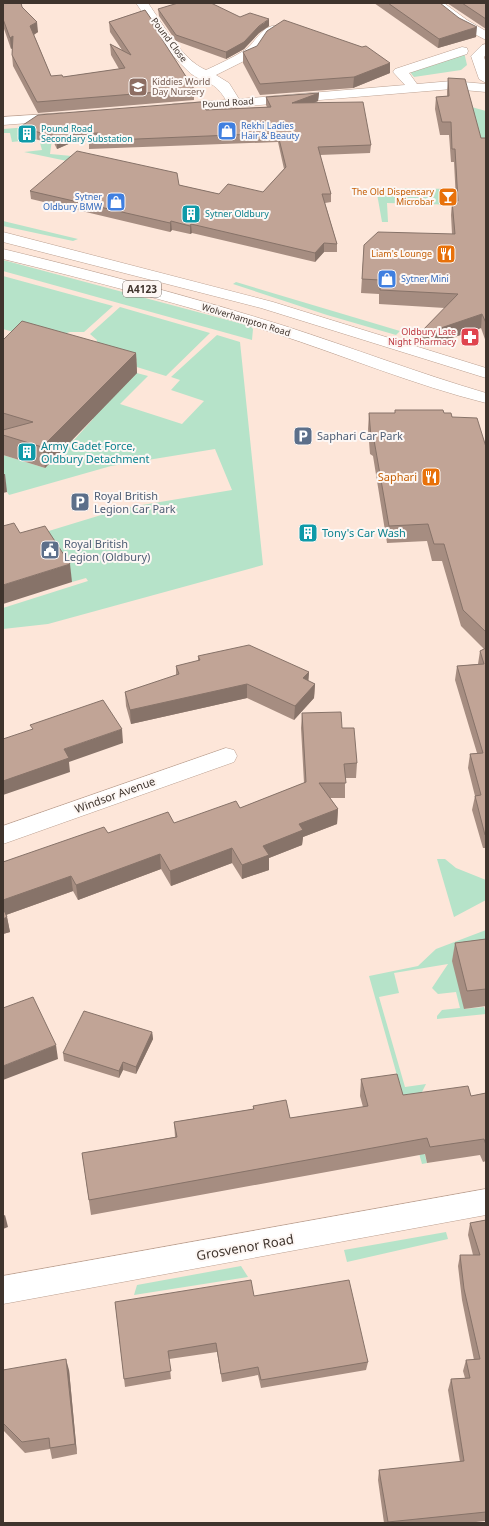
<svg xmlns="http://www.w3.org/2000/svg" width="489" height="1526" font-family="'Noto Sans',sans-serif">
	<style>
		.green { fill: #b6e3c9 }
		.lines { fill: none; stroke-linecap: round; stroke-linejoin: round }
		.minor-casing { stroke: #bba091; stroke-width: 1 }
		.major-casing { stroke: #bba091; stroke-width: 1 }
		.highway-casing { stroke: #bba091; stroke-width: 1 }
		.minor { fill: #fff; fill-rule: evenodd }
		.major { fill: #fff; fill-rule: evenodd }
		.highway { fill: #fff; fill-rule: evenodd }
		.wall { fill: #a68d81 }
		.shaded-wall { fill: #877369 }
		.building { fill: #c1a496; stroke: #877369 }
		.labels { text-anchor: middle; stroke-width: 4; stroke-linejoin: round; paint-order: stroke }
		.far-street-label { font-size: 9px; fill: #3f342d; stroke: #fdf7f4 }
		.far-education-label { font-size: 9px; fill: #785e54; stroke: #fdf7f4; text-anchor: start }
		.far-shop-label { font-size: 9px; fill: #366cbe; stroke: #fdf7f4; text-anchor: start }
		.far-culture-label { font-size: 9px; fill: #0d838f; stroke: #fdf7f4; text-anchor: start }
		.far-food-label { font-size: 9px; fill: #c56008; stroke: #fdf7f4; text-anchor: end }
		.far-health-label { font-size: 9px; fill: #be3a42; stroke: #fdf7f4; text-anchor: end }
		.shield { fill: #fdf7f4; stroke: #786e69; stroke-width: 1 }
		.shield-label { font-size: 10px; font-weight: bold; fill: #3f342d }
		.service-label { font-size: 11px; fill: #4e5e75; stroke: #fdf7f4; text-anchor: start }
		.culture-label { font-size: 11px; fill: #0d838f; stroke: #fdf7f4; text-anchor: start }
		.food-label { font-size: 11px; fill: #c56008; stroke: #fdf7f4; text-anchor: end }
		.street-label { font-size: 11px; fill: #3f342d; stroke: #fdf7f4 }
		.near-street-label { font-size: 13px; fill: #3f342d; stroke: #fdf7f4 }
	</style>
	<rect width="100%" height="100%" fill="#fde6d9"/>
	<g class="green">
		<path d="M464,52l3,13 -6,5 -47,7 -4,-5z"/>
		<path d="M468,106l18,5v29l-9,-1z"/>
		<path d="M29,127l-12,9 11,3 9,-6 16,-1 -3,22 22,2 -5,5 -43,-9 18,-2 -3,-11 -27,3 -2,-9h-7v-4z"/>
		<path d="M376,188l83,1 1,16 -73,-2 1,19h-6z"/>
		<path d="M3,221l75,18 -5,2 -70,-15z"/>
		<path d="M3,260l247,66 3,3 -1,11 -249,-69z"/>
		<path d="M3,276l110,30 -29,26h-14l-29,8 -38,-11z"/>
		<path d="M236,282l164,49 -4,4 -69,-20 -94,-31z"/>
		<path d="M120,307l90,26 -44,43 -78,-24 8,-7 1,-5 -7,-6z"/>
		<path d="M217,335l23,7 23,223 -215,59 -45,5v-21l85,-27 -2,-3 -14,4 -25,-38 -31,-3 108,-33 108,-18 -17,-41 -104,17 -102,29 -6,-9v-31l42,13 15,-32 14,4 19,-21 -17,-5 42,-46 30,8 -28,28 62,20 22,-23 -33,-11 9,-10 -9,-3z"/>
		<path d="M437,859h8l11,9 30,12v20l-32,17z"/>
		<path d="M486,930v28l-22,51 20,-2 2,7 -49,5v-3l5,-6 18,-2 -4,-16 -18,2 -6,-6 16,-24 -54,9 5,20 -20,4 26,90 21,-3 -13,26 14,53 -5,1 -53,-188 49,-10 18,-17z"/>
		<path d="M446,1232l2,7 -101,23 -3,-12z"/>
		<path d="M241,1266l7,11 -114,18 3,-10z"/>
	</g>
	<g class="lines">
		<g class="minor-casing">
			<g id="minor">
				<path d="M136,3h12c15,21 34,57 58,67 13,-6 26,-12 39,-20 11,-7 17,-28 36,-24l2,3 -17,11 -10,15 -40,20 13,8 10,16 166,-14 -12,-13 2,-3 67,-22 5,1 1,3 -1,3 -58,19 8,11 35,-3 34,3v8l-34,-3 -278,23 -5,-1 -2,-3 2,-3 5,-1 52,-4c-14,-23 -23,-15 -38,-29 -21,-19 -36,-45 -52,-68z"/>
				<path d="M430,3h14l23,17 19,11v9l-27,-14z"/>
				<path d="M62,113l5,1 2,3 -2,3 -64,5v-8z"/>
				<path d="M226,748l8,2 3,6 -3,6 -231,82v-18z"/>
				<path d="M486,1189v26l-483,89v-28z"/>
			</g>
		</g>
		<g class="major-casing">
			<path id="major" d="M486,44v11l-2,2 2,6v20l-7,-4 -8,-23 11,-11z"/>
		</g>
		<g class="highway-casing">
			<g id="highway">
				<path d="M3,232l270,70 213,66v10l-225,-70 -258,-66z"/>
				<path d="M3,249c95,23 189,48 282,77 68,22 133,47 201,67v10c-72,-18 -141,-47 -212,-70 -89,-28 -180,-52 -271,-74z"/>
			</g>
		</g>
		<use href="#minor" class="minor"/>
		<use href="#major" class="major"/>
		<use href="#highway" class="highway"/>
	</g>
	<g class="wall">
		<path d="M3,3l19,4 16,25 -4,3 17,41 12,1 56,-8 -8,-14 -1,-11 12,6 -12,-18 -1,-10 36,-12 9,13v5l40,61v11l-156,13 -25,-47 -1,-11v-7l-1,1 -8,-23z"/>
		<path d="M374,3h66l36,34 -38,11z"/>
		<path d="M447,3h39v26z"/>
		<path d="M158,9l82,8 29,9 -10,7 -15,16 -18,10 -50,-18 -17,-25z"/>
		<path d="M243,52l147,11v10l-37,15 -93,7 -17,-32z"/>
		<path d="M448,78l33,60h5v204l-5,-14 -56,19 -5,-1 1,-14 24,-24 -66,-4v-10l-18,-1 3,-48 88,-11 -1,-19 1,-14h4l-2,-39h-3l-2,-27h-9l-5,-26 1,-12 11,-1v-5z"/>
		<path d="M319,93l-1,8 -4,2 57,42 -1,8 -50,2 11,39v8l-6,1 12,41v8h-13l-9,10 -123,-29 -2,1 -18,-4 -2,2 -139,-33 -1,-8 149,-6 40,9 44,-2 21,-23 -6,-27 -189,7v-7h-16l-16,7 -3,-6h-5l-28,-8 -1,-8 186,-17 61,-3 -1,-2v-8z"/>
		<path d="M3,340l133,13 1,20 -92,95 -42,-13z"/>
		<path d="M395,410l49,3 8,4 34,30v401h-3l-11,-38 3,-14 -7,-28 2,-14 7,-1 -22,-73 2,-14 21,-2 2,-13 4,-2 -23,-23 -19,-65h-10l-5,-20 -40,2 -14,-87 -3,-2 -2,-25 1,-16h26z"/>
		<path d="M198,656l111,16 -1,9 7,3 -1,14 -20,22 -47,-22 -116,26 -5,-18 -1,-14 51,-16v-10l22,-5z"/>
		<path d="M302,713l40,15 15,35 -1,15h-11v20h-15l8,11 -1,15 -34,13 -1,8 -33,13v12l-27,9 -10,-16 -61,23 -10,-17 -83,31 -5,-9 -67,24 1,2 3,15 -7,2v-72l105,-29 66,-10 66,-15 64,-25 -3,-55z"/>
		<path d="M486,939v67l-22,3 -12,-48 3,-18z"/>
		<path d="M152,1032l1,7 -17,35 -13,-4 -4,8 -55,-17 -1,-8z"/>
		<path d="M361,1079l42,16 68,1 15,-3v68l-3,1 -3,-7 -53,8 -2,-9 -334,61 -9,-62 93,-16 -1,-15 79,-13v-3l37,12 73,-11 -3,-11z"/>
		<path d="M486,1220v301l-20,2h-82l-6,-43 1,-10 81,-8 -12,-72 3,-11 14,-1 -2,-7 3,-11h8l-12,-60 -4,-34 2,-11h13l-5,-20 2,-12z"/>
		<path d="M254,1296l114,66 -2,8 -105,18 -3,-13 -36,7 -5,-30 -48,7 2,20 -46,8 -10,-85z"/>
		<path d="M3,1370h66l8,84 -25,5 -2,-10 -25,4 -22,-23z"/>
	</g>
	<g class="shaded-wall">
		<path d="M269,19v7l-10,7 -15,16 -18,10v-7z"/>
		<path d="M37,22l1,10 -7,4 -1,-10z"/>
		<path d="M477,27l-1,10 -38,11 1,-9z"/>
		<path d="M13,36l1,11 -3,2 -1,-11z"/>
		<path d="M390,63v10l-37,15 1,-11z"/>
		<path d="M319,93l-1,8 -26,10v-8z"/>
		<path d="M72,134l1,8 -16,7v-8z"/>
		<path d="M171,221l1,9 -2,2v-9z"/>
		<path d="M191,224l1,9 -2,1v-8z"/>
		<path d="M324,243v9l-9,10v-9z"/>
		<path d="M482,314l-1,14 -56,19 1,-14z"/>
		<path d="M136,353l1,20 -92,95 -3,-21z"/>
		<path d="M3,474h2l2,18 -4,1z"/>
		<path d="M70,564l2,18 -69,22v-19z"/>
		<path d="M309,672l-1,14 -5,-8z"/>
		<path d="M247,684v14l-116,26 -1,-14z"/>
		<path d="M315,684l-1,14 -20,22 1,-14z"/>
		<path d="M122,729l1,14 -54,19 1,10 -67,23v-14l61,-32z"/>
		<path d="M338,809l-1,15 -34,13 -1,8 -33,13v12l-27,9v-14l21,-19 36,-22z"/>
		<path d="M232,848v15l-61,23 -1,-15z"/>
		<path d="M160,854l1,15 -83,31 -2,-15z"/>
		<path d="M71,876l2,15 -70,25v-16z"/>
		<path d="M7,917l3,15 -7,2v-15z"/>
		<path d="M152,1032l1,7 -17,35v-7z"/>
		<path d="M56,1045l2,14 -55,21v-14z"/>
		<path d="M123,1062v8l-4,8v-7z"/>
		<path d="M5,1215l3,12 -5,2v-13z"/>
		<path d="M66,1359l3,11 8,84 -2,-10z"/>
	</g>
	<g class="building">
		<path d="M3,3h18l1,4 15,15 -7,4 21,50 11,-1 1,2 62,-9 -15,-24 21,11 -22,-33 36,-12 9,13 -3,-1 43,67 -157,13 -25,-47 1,-19 -3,2 -7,-19z"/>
		<path d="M178,3h33l29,14 10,-4 19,6 -10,7 -15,16 -18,10 -50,-17 -18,-26z"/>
		<path d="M388,3h52l19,15 18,9 -38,12z"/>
		<path d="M462,3h24v16z"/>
		<path d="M284,20l78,27 4,-1 24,17 -36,14 -94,7 -17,-32 14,-6 10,-15z"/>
		<path d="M448,78l17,1 16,59h5v185l-4,-9 -56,19 -5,-1 37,-38 -78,-4v-10l-18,-1 2,-34 14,-13 77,2 -3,-33h6l-3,-52h-3l-1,-27h-9l-6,-25 13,-1z"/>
		<path d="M319,93l-27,10 71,-1 8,43 -53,2 13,47h-9l15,50 -13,-1 -9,10 -124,-29 -1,2 -19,-5 -1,2 -140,-32 47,-40 100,22 2,12 40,9 9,-10 35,8 23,-25 -8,-32 1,-2 -190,8 9,-8 -26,1 -15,7 -4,-6h-5l-28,-8 18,-12 163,-13 5,8 65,-3 -5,-10z"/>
		<path d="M22,321l114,32 -94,94 -39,-12v-5l30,-8 -30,-9v-73z"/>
		<path d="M395,410h48l1,3h7l1,4 25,1 9,29v185l-23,-22 -19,-66h-10l-6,-20 -39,2 -15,-86 -3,-2 -2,-25h26z"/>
		<path d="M14,523l6,10 25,-7 25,38 -67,21v-59z"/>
		<path d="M249,645l60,27 -6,6 12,6 -20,22 -48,-22 -117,26 -5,-18 54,-18 -3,-8 24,-6 -2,-4z"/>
		<path d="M486,648v187h-1l-10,-39 6,-1 -11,-41 13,-1 -26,-87 27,-2 -4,-13z"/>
		<path d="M103,700l19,29 -58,20 5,9 -66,23v-42l30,-10 -3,-4z"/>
		<path d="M341,712l1,16h12l3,35 -13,1 2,19h-27l19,26 -39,15 4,6 -40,16 6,9 -27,10 -10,-17 -62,23 -10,-17 -84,31 -5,-9 -68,24v-38l101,-35 4,6 60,-21 6,11 62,-22 4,7 66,-26 -4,-69z"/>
		<path d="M3,908l4,9 -4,2z"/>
		<path d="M486,939v50l-19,2 -12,-48z"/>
		<path d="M33,997l23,48 -53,21v-58z"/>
		<path d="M84,1011l68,21 -16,35 -13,-5 -4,9 -56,-18z"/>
		<path d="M397,1074l6,21 65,-9 3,10 15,-3v52l-2,-6 -54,8 -3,-9 -338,62 -7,-47 95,-16 -3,-15 80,-13 -1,-3 33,-6 4,18 78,-12 -7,-27z"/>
		<path d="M486,1220v292l-98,10 -9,-52 85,-9 -13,-82 19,-1 -4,-18 14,-1 -16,-70 -4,-34h20l-10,-32z"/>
		<path d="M251,1280l3,16 95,-16 19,82 -107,18 -3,-13 -37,7 -5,-31 -48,8 3,20 -47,8 -9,-77z"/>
		<path d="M66,1359l9,85 -25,4 -1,-10 -27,4 -19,-19v-53z"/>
	</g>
	<defs>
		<g id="school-square" transform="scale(1)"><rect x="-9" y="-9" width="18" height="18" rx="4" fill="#8d6e63" stroke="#fdf7f4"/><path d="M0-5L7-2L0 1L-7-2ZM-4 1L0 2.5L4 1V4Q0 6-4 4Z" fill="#fff"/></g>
		<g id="shop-square" transform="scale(1)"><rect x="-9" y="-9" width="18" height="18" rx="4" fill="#3f7fe0" stroke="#fdf7f4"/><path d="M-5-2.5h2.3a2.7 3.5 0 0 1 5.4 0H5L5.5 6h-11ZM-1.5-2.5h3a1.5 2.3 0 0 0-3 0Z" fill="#fff"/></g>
		<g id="building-square" transform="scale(1)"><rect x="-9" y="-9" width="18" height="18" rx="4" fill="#0f9aa8" stroke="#fdf7f4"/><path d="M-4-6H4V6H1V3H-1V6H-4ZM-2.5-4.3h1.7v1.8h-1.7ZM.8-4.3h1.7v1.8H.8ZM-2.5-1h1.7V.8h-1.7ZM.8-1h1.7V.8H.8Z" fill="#fff"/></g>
		<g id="bar-square" transform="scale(1)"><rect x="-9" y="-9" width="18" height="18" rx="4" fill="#e8710a" stroke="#fdf7f4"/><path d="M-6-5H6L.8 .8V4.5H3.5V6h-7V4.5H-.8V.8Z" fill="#fff"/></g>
		<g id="restaurant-square" transform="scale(1)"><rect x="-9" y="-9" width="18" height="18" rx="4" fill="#e8710a" stroke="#fdf7f4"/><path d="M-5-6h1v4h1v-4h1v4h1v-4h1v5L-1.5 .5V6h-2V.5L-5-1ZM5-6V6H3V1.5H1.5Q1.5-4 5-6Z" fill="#fff"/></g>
		<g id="pharmacy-square" transform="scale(1)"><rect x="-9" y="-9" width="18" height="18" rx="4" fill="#e0444e" stroke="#fdf7f4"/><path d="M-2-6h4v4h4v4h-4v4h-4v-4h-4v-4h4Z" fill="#fff"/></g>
		<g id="parking-square" transform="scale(1)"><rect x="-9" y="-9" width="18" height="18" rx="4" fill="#5c6f8a" stroke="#fdf7f4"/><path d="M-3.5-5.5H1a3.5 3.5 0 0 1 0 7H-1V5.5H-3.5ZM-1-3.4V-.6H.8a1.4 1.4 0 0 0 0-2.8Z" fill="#fff"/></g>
		<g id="civic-square" transform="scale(1)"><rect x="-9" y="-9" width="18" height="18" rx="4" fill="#5c6f8a" stroke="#fdf7f4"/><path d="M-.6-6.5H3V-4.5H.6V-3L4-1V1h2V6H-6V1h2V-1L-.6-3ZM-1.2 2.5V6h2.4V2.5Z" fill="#fff"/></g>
	</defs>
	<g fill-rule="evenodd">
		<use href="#school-square" x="138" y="87"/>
		<use href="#shop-square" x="227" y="131"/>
		<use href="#building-square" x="27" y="134"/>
		<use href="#bar-square" x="448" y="197"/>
		<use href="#shop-square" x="116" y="202"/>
		<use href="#building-square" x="191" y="214"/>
		<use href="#restaurant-square" x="446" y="254"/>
		<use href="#shop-square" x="387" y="279"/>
		<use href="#pharmacy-square" x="470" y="337"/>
		<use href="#parking-square" x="303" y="436"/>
		<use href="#building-square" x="27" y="452"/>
		<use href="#restaurant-square" x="431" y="477"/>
		<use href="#parking-square" x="80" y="502"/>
		<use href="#building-square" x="308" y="533"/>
		<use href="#civic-square" x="50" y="550"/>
	</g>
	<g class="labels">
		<g class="far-street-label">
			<text transform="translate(169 40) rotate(53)" y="3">Pound Close</text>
			<text transform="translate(228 103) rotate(-4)" y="3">Pound Road</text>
			<text transform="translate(246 320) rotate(17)" y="3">Wolverhampton Road</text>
		</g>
		<g class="far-education-label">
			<text x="152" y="85">Kiddies World<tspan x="152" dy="10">Day Nursery</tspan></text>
		</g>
		<g class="far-shop-label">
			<text x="241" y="129">Rekhi Ladies<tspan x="241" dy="10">Hair &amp; Beauty</tspan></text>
			<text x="102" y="200" text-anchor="end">Sytner<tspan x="102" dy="10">Oldbury BMW</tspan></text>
			<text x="401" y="282">Sytner Mini</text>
		</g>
		<g class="far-culture-label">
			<text x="41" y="132">Pound Road<tspan x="41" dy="10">Secondary Substation</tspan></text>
			<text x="205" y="217">Sytner Oldbury</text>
		</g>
		<g class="far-food-label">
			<text x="434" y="195">The Old Dispensary<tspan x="434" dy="10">Microbar</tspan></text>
			<text x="432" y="257">Liam's Lounge</text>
		</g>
		<g class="far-health-label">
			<text x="456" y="335">Oldbury Late<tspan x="456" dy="10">Night Pharmacy</tspan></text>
		</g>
		<rect class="shield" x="123" y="281" width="38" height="16" rx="3"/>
		<g class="shield-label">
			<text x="142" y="293">A4123</text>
		</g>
		<g class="service-label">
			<text x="317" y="440">Saphari Car Park</text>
			<text x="94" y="500">Royal British<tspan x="94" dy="13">Legion Car Park</tspan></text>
			<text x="64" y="548">Royal British<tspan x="64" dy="13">Legion (Oldbury)</tspan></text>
		</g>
		<g class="culture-label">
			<text x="41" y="450">Army Cadet Force,<tspan x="41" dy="13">Oldbury Detachment</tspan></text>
			<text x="322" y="537">Tony's Car Wash</text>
		</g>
		<g class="food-label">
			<text x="417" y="481">Saphari</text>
		</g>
		<g class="street-label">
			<text transform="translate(115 795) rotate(-20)" y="4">Windsor Avenue</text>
		</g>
		<g class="near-street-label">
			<text transform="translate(245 1247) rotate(-10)" y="5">Grosvenor Road</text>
		</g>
	</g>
	<rect width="489" height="1526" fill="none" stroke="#3f342d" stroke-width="8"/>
</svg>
